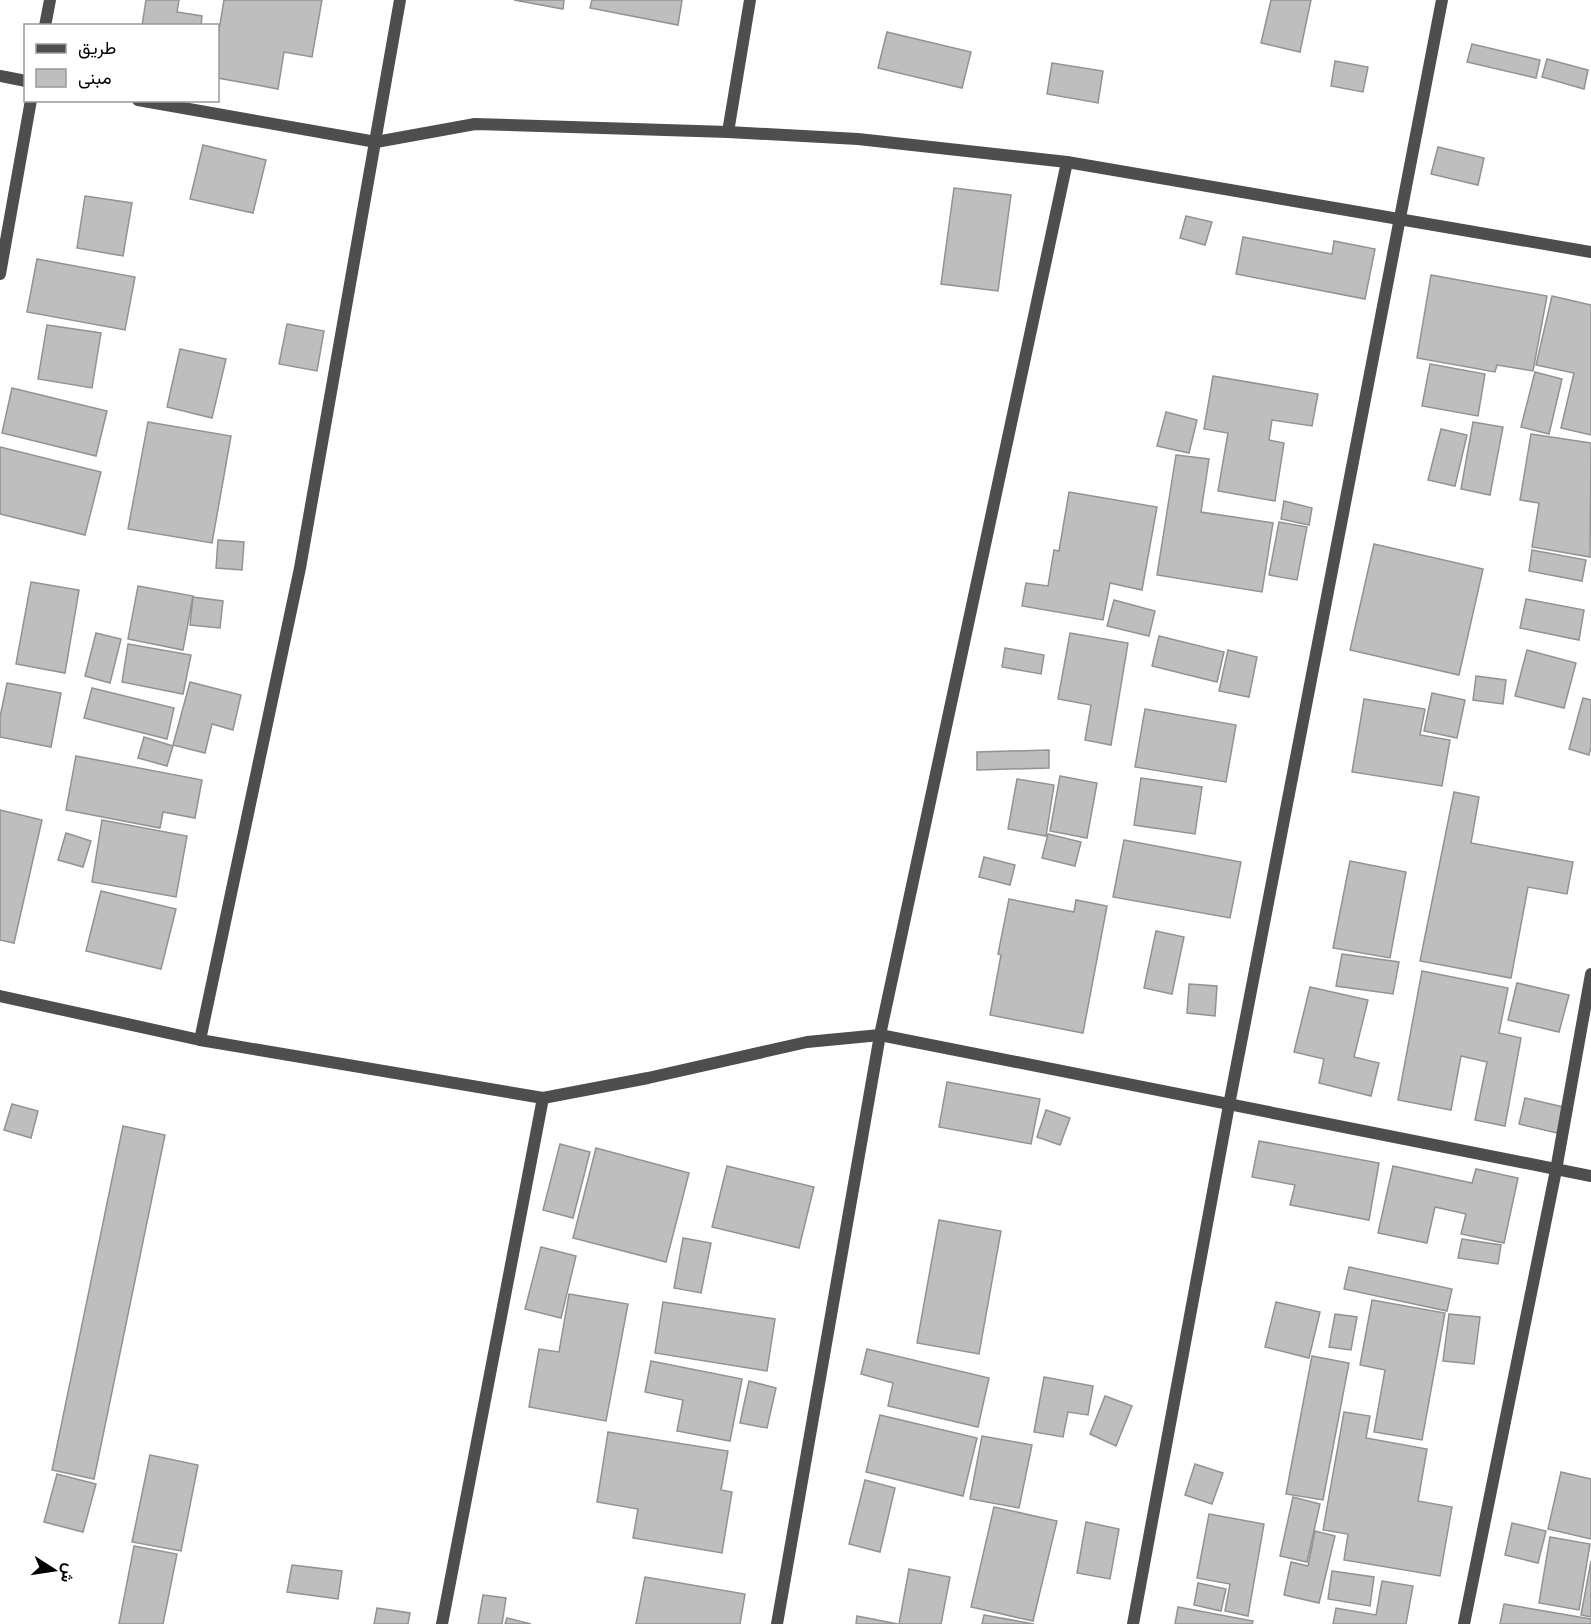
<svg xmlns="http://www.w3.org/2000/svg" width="1591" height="1624" font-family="'Source Sans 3',Vazirmatn,sans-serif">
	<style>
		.building { fill: #bebebe; stroke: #929292; stroke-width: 1.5 }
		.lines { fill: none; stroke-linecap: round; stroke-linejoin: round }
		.minor { stroke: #4e4e4e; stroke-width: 12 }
	</style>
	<rect width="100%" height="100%" fill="#fff"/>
	<g class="building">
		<path d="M146,0h33l-2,12 25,4 -1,10h-59z"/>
		<path d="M224,0h98l-10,57 -28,-5 -6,37 -60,-11v-42z"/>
		<path d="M514,0h50l-1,9z"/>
		<path d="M592,0h90l-4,25 -88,-17z"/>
		<path d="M1271,0h40l-11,52 -39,-9z"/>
		<path d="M887,32l84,20 -9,36 -84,-20z"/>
		<path d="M1472,44l68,16 -4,18 -69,-16z"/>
		<path d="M1547,59l41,11 -4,19 -42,-12z"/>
		<path d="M1335,61l33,6 -5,25 -32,-6z"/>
		<path d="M1052,63l51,8 -5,32 -51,-9z"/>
		<path d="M203,145l63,15 -13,53 -63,-14z"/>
		<path d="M1438,147l46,11 -6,27 -47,-11z"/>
		<path d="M954,188l57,7 -13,96 -57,-7z"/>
		<path d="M85,196l47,7 -9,53 -46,-8z"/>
		<path d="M1186,216l26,6 -7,23 -25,-7z"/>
		<path d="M1243,237l89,17 2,-13 41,8 -10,50 -129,-25z"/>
		<path d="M37,259l98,18 -10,53 -98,-18z"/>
		<path d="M1431,275l116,21 -14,75 -36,-6 -2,7 -78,-14z"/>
		<path d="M1552,296l39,9v130l-30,-7 13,-55 -38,-8z"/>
		<path d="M287,324l37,7 -7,40 -38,-7z"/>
		<path d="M47,325l54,8 -9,55 -54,-9z"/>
		<path d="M180,349l46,10 -14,59 -45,-11z"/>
		<path d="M1430,364l55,10 -7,42 -56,-10z"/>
		<path d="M1535,372l27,7 -13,55 -28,-7z"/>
		<path d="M1213,376l105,18 -6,32 -40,-6 -3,20 15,3 -9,58 -57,-10 10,-58 -24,-4z"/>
		<path d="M12,388l95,23 -11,45 -94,-23z"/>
		<path d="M1166,412l31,8 -8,33 -32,-7z"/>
		<path d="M148,422l83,14 -19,107 -84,-14z"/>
		<path d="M1473,422l30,5 -13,68 -29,-6z"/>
		<path d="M1441,429l26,6 -12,51 -27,-6z"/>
		<path d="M1531,434l60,9 -1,114 -58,-10 7,-44 -19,-3z"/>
		<path d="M0,447l101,25 -16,63 -85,-21z"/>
		<path d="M1176,455l33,4 -8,53 72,11 -11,69 -105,-17z"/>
		<path d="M1069,492l88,15 -15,83 -32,-7 -7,37 -81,-14 4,-23 22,3 6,-36 5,1z"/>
		<path d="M1284,501l28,7 -3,17 -28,-6z"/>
		<path d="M1279,522l28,5 -10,53 -28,-5z"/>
		<path d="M218,540l26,2 -2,28 -26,-2z"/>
		<path d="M1374,544l109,25 -24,106 -109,-25z"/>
		<path d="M1532,550l54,10 -4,21 -53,-10z"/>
		<path d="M31,582l48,8 -14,83 -49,-9z"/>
		<path d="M138,586l55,10 -10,54 -55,-11z"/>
		<path d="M193,597l30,4 -3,27 -30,-3z"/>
		<path d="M1526,599l58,11 -5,30 -59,-12z"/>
		<path d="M1114,600l41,11 -6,25 -42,-10z"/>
		<path d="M96,633l25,6 -11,44 -25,-7z"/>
		<path d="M1070,633l58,10 -17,102 -26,-5 6,-35 -33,-6z"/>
		<path d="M1159,636l65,16 -7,30 -65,-16z"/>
		<path d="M128,644l63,11 -8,39 -61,-12z"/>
		<path d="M1005,648l39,7 -3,19 -39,-7z"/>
		<path d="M1228,650l29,7 -8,40 -30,-6z"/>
		<path d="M1527,650l49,13 -12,45 -49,-12z"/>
		<path d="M1476,676l30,4 -3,24 -30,-4z"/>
		<path d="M190,682l51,13 -8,35 -21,-6 -7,29 -32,-8z"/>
		<path d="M7,683l54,10 -10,54 -51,-10v-20z"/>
		<path d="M92,688l82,20 -7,31 -83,-21z"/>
		<path d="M1432,693l33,7 -8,38 -33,-7z"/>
		<path d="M1583,698l8,2v47l-2,8 -20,-6z"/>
		<path d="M1364,699l61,10 -5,26 30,5 -8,46 -90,-14z"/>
		<path d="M1145,709l91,16 -10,57 -91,-15z"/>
		<path d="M144,737l29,9 -6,20 -29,-8z"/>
		<path d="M1049,750v18l-72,2v-18z"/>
		<path d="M76,756l126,24 -7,38 -32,-6 -3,16 -94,-18z"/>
		<path d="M1060,776l37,7 -10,55 -37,-7z"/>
		<path d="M1141,778l61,9 -7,47 -61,-9z"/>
		<path d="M1017,779l37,6 -8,51 -38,-7z"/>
		<path d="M1454,792l25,5 -8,46 102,19 -6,32 -39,-7 -17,91 -91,-17z"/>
		<path d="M0,810l42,10 -28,123 -14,-3z"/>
		<path d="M102,820l85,16 -11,61 -84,-15z"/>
		<path d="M66,833l25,8 -8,26 -25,-7z"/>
		<path d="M1048,834l33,8 -6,24 -33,-8z"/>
		<path d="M1124,840l117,22 -11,56 -117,-21z"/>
		<path d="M984,857l31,8 -5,20 -31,-8z"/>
		<path d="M1350,861l56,11 -16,86 -57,-10z"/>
		<path d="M101,891l75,18 -15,60 -75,-18z"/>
		<path d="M1009,899l65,13 2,-12 31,6 -24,127 -93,-18 11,-60 -3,-1z"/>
		<path d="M1156,931l28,6 -12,57 -28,-6z"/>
		<path d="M1342,954l57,8 -6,32 -57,-8z"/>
		<path d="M1422,971l86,17 -9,45 22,5 -16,88 -30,-6 12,-58 -26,-6 -10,54 -53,-10z"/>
		<path d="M1517,983l52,12 -10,37 -51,-12z"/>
		<path d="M1189,984l28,2 -2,30 -28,-3z"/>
		<path d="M1310,987l58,13 -14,57 25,6 -8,33 -52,-13 5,-24 -30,-7z"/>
		<path d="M947,1082l93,17 -9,45 -92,-17z"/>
		<path d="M1525,1098l47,11 -6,26 -47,-11z"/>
		<path d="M12,1104l26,7 -7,27 -27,-8z"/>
		<path d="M1046,1110l24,8 -10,27 -23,-8z"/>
		<path d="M123,1126l42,9 -71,344 -42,-9z"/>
		<path d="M1259,1141l120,22 -10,57 -79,-15 5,-20 -43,-8z"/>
		<path d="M560,1144l30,8 -17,66 -30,-8z"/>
		<path d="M596,1148l93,25 -23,89 -93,-24z"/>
		<path d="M727,1166l87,21 -15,61 -87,-21z"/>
		<path d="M1393,1166l79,17 4,-14 42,9 -14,65 -43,-9 5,-20 -31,-7 -8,36 -49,-10z"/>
		<path d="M939,1220l62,11 -22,123 -62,-11z"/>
		<path d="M683,1238l28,5 -10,50 -27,-5z"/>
		<path d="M1462,1239l39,6 -3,19 -40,-6z"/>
		<path d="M541,1247l35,9 -15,62 -36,-9z"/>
		<path d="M1349,1267l103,22 -5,22 -103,-22z"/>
		<path d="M569,1294l59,10 -22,117 -77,-14 10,-58 20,3z"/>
		<path d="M1372,1300l73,13 -23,127 -48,-8 11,-62 -25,-5z"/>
		<path d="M663,1302l112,17 -8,52 -112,-18z"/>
		<path d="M1276,1302l44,10 -11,46 -44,-11z"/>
		<path d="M1335,1314l22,3 -6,33 -22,-3z"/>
		<path d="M1449,1314l31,3 -6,47 -31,-3z"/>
		<path d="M867,1349l122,29 -11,49 -90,-21 5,-23 -32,-9z"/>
		<path d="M1312,1356l37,7 -26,137 -37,-6z"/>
		<path d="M651,1361l91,18 -12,62 -53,-10 6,-31 -38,-8z"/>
		<path d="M1044,1377l49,9 -5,29 -20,-3 -5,25 -29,-5z"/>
		<path d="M749,1381l27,7 -9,40 -27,-5z"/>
		<path d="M1105,1396l27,10 -16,40 -26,-12z"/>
		<path d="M1344,1412l26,4 -4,22 61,11 -9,52 34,6 -12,69 -96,-16 4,-26 -25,-4z"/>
		<path d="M880,1415l97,23 -14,58 -97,-24z"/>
		<path d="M608,1432l120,19 -7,39 11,2 -10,61 -89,-15 5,-29 -41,-7z"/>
		<path d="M982,1436l50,9 -13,63 -49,-9z"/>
		<path d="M150,1455l48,10 -17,86 -49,-9z"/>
		<path d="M1195,1464l28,9 -11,31 -27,-9z"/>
		<path d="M1561,1472l30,7v60l-43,-10z"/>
		<path d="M57,1474l39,10 -13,48 -39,-10z"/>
		<path d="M865,1480l30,8 -15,64 -31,-8z"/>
		<path d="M1293,1497l27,7 -13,58 -27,-6z"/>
		<path d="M994,1507l63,14 -24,100 -62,-14z"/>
		<path d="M1209,1514l55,10 -16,92 -23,-5 5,-27 -33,-6z"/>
		<path d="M1086,1522l33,7 -9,50 -33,-6z"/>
		<path d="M1512,1523l34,8 -8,32 -33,-8z"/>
		<path d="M1315,1531l20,5 -16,67 -35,-8 7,-33 17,4z"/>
		<path d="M1550,1537l40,7 -11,66 -40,-7z"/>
		<path d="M134,1546l43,8 -14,70h-44z"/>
		<path d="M1591,1561v56l-10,-2z"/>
		<path d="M292,1565l50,6 -4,28 -51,-7z"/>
		<path d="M909,1569l41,8 -9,47h-42z"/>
		<path d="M1332,1571l42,6 -4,29 -42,-7z"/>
		<path d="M645,1577l100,17 -5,30h-104z"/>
		<path d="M1382,1581l31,5 -7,38h-73l3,-16 40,7z"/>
		<path d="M1198,1583l28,6 -5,22 -27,-6z"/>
		<path d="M483,1595l23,3 -4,26h-24z"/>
		<path d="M1504,1604l87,15v5h-91z"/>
		<path d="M1178,1607l75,14 -1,3h-77z"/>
		<path d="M377,1608l33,5 -2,11h-34z"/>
		<path d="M984,1615l50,9h-52z"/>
		<path d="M857,1616l41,8h-42z"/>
		<path d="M507,1618l24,6h-26z"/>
	</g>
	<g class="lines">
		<g class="minor">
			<path d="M45,26l5,-26"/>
			<path d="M0,76l26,5"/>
			<path d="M138,100l238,42 99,-18 253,8 130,7 209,23 524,90"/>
			<path d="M728,132l22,-132"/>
			<path d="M0,274l31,-174"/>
			<path d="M0,996l200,44 343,58 105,-20 159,-36 73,-7 711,141"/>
			<path d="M200,1040l100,-472 100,-568"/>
			<path d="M442,1624l101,-526"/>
			<path d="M777,1624l103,-589 187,-873"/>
			<path d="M1133,1624l96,-519 213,-1105"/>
			<path d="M1464,1624l92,-454 35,-196"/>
		</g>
	</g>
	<rect x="24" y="24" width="195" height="78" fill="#ffffff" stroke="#999999" stroke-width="1.5"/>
	<rect x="36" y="44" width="30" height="9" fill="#4e4e4e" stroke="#999999" stroke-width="1.5"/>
	<text x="78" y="54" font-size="18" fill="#000000">طريق</text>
	<rect x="36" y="69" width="30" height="18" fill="#bebebe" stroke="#999999" stroke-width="1.5"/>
	<text x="78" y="84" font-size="18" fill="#000000">مبنى</text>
	<g transform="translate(54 1570) rotate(102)" stroke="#ffffff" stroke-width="4.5" paint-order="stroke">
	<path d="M0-4.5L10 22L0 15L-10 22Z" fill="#000000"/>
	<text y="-9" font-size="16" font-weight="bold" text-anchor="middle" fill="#000000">ش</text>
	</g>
</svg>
